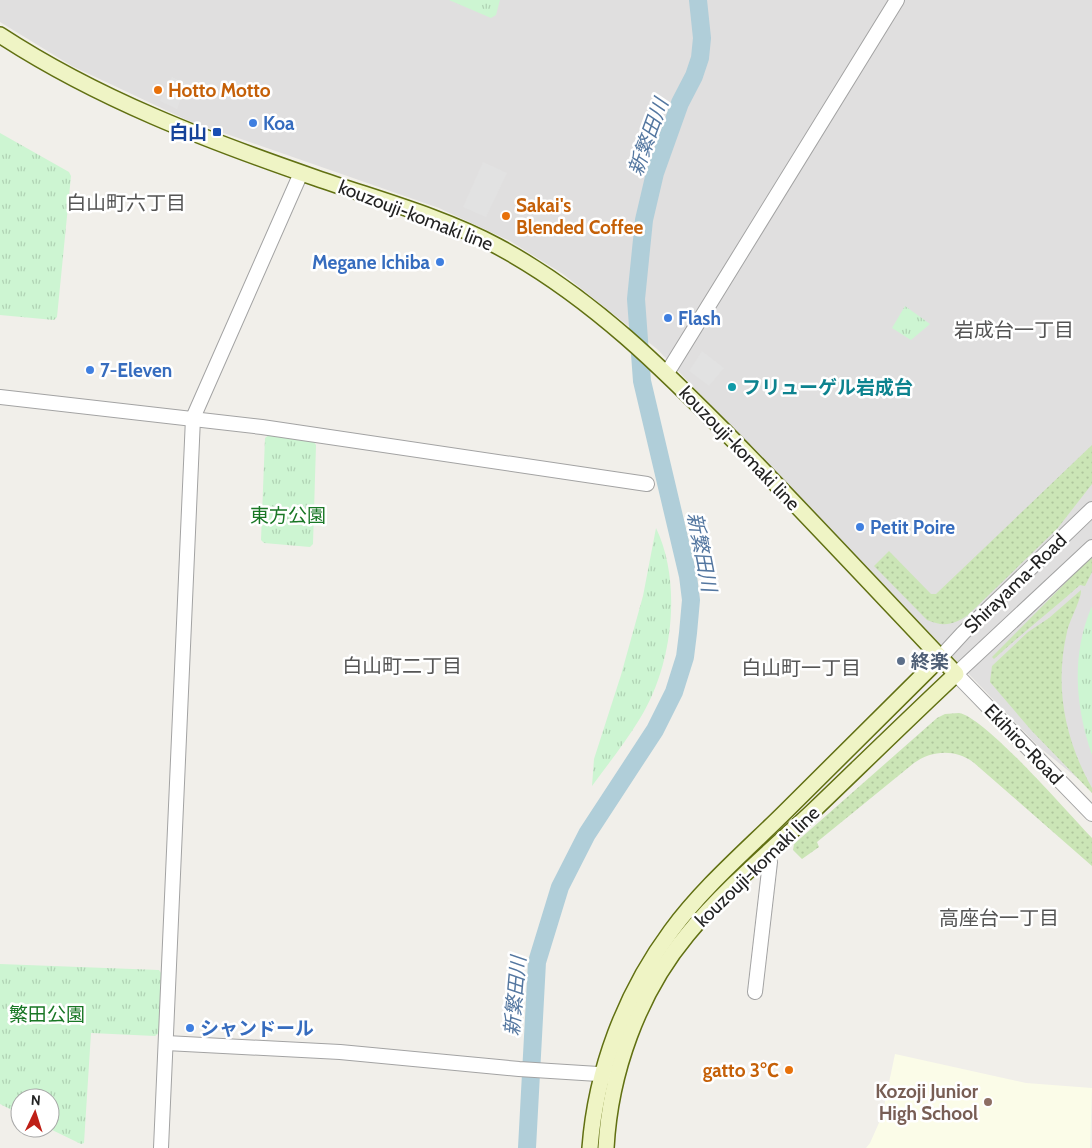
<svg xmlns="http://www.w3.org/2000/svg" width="1092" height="1148" font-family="Cabin,'Noto Sans JP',sans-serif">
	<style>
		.residential { fill: #e0dfdf }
		.education { fill: #fbfce8 }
		.grass { fill: url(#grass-dots) }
		.park { fill: url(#park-tufts) }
		.parking { fill: #e2e2e2 }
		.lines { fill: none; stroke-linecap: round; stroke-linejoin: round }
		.river { stroke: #b0ced9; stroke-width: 18 }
		.tertiary-casing { stroke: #a3a3a3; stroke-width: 16 }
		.secondary-casing { stroke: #617012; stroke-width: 18 }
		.tertiary { stroke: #fff; stroke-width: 14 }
		.secondary { stroke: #eff4c5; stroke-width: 15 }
		.food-dot { fill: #e8710a; stroke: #fff; stroke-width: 2 }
		.shop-dot { fill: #3f7fe0; stroke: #fff; stroke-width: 2 }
		.transit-dot { fill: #1a4fb4; stroke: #fff; stroke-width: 2 }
		.culture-dot { fill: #0f9aa8; stroke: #fff; stroke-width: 2 }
		.service-dot { fill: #5c6f8a; stroke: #fff; stroke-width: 2 }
		.education-dot { fill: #8d6e63; stroke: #fff; stroke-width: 2 }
		.labels { text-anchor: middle; stroke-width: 5; stroke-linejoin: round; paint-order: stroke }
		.food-label { font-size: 19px; font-weight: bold; fill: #c56008; stroke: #fff; text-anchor: start }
		.shop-label { font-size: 19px; font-weight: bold; fill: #366cbe; stroke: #fff; text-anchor: start }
		.transit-label { font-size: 19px; font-weight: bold; fill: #164399; stroke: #fff; text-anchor: end }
		.street-label { font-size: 19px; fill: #222; stroke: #fff }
		.culture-label { font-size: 19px; font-weight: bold; fill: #0d838f; stroke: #fff; text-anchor: start }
		.park-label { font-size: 19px; fill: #197725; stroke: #fff }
		.service-label { font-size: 19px; font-weight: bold; fill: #4e5e75; stroke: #fff; text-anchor: start }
		.education-label { font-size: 19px; font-weight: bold; fill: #785e54; stroke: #fff; text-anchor: end }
		.water-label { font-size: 20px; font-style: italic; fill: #5477a0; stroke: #fff }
		.neighbourhood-label { font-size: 20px; fill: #555; stroke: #fff }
	</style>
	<defs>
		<pattern id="grass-dots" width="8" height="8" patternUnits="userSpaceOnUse" patternTransform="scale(1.25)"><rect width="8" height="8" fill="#cbe5b6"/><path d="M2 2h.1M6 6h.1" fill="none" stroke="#aec49c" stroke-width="1.8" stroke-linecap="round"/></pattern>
		<pattern id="park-tufts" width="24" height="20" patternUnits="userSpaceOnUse" patternTransform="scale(1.25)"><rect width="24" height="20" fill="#cdf5d2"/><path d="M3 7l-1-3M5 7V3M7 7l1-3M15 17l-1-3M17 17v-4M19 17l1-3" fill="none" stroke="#b0d2b4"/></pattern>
	</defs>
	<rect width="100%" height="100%" fill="#f1efea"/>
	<path class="residential" d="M0,0h1092v790l-54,-44 -381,-397 -94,-75 -53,-33 -71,-33 -250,-87 -117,-55 -72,-44z"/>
	<path class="education" d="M895,1054l131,29 66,5 -2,60h-224l4,-5 12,-27z"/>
	<g class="grass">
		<path d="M1092,445v39l-35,45 -89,86c-14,10 -25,12 -41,5l-53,-54 15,-15 42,43h5z"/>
		<path d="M1092,556v16l-7,14 -5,-1c-28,25 -58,48 -86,74l-2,-2z"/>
		<path d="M1081,590c1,8 -12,31 -14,42 -13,55 -2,108 25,156v5l-61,-63 -41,-48 2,-16 36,-34 21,-14z"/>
		<path d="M959,713c26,4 110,101 133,125v28l-119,-104c-18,-13 -41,-12 -59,1l-97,79 2,5 -17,12 -9,-9 1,-6 143,-126 8,-4z"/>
	</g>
	<g class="park">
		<path d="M449,0h51l-4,15 -5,3z"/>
		<path d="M0,133l69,39 2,4 -14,141 -3,3 -54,-5z"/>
		<path d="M905,306l25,18 -19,16 -19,-12z"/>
		<path d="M269,435l45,7 2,3 -3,99 -3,3 -46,-4 -3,-3 4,-102z"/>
		<path d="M656,528c27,56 16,141 -17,192 -14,23 -31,44 -47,66l2,-27 27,-84 22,-79z"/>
		<path d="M1092,606v149c-17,-49 -21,-101 0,-149z"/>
		<path d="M0,964l159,6 2,3 -2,60 -4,3 -64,-3 -7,110 -3,1 -33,-16 2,-30h-30v16l-20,-10z"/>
	</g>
	<g class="parking">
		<path d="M172,77l14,7 -9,25 -17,-8z"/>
		<path d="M483,162l24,11 -21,44 -23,-10z"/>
		<path d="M702,351l22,17 -15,18 -20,-15z"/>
	</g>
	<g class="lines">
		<path class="river" d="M527,1148l10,-186 23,-75 27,-53 68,-104 19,-38 11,-35 3,-24 3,-33 -3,-24 -46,-195 -6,-82 8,-79 11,-47 25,-70 14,-27 6,-18 2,-20 -4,-38"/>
		<g class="tertiary-casing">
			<g id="tertiary">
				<path d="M667,373l230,-373"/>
				<path d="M0,397l262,30 385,57"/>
				<path d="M1092,547l-136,127 136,140"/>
				<path d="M940,658l23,-25 129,-124"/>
				<path d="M755,992l15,-130"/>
				<path d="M166,1043l174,9 179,17 95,6"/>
				<path d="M161,1148l32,-730 108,-245"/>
			</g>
		</g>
		<g class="secondary-casing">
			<g id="secondary">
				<path d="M0,35c98,64 206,105 316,143 60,21 125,38 181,68 97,52 172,129 248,206 71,73 141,148 211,222 -49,46 -97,93 -145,139 -43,40 -87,77 -124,122 -49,59 -77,138 -81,213"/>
				<path d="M590,1148c6,-78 35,-155 81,-217 33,-45 77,-82 116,-121 51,-51 102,-102 153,-152"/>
			</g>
		</g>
		<use href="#tertiary" class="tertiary"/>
		<use href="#secondary" class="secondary"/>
	</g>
	<g class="food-dot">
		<circle cx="158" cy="90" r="5"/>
		<circle cx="506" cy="216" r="5"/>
		<circle cx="789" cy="1070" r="5"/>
	</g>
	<g class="shop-dot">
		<circle cx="253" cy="123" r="5"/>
		<circle cx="440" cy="262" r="5"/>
		<circle cx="668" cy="318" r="5"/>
		<circle cx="90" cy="370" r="5"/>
		<circle cx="860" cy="527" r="5"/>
		<circle cx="190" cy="1028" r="5"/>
	</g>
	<rect class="transit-dot" x="212" y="127" width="10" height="10" rx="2.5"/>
	<circle class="culture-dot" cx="732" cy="387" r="5"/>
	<circle class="service-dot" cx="901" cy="661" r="5"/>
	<circle class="education-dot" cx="988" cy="1102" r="5"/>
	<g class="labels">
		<g class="food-label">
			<text x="168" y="97">Hotto Motto</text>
			<text x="516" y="212">Sakai's<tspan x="516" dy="22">Blended Coffee</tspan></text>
			<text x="779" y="1077" text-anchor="end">gatto 3℃</text>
		</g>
		<g class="shop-label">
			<text x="263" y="130">Koa</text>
			<text x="430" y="269" text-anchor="end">Megane Ichiba</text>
			<text x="678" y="325">Flash</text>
			<text x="100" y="377">7-Eleven</text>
			<text x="870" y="534">Petit Poire</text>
			<text x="200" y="1035">シャンドール</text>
		</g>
		<g class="transit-label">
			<text x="207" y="139">白山</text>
		</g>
		<g class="street-label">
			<text transform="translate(416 215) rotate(21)" y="7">kouzouji-komaki line</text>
			<text transform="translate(740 448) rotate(46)" y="7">kouzouji-komaki line</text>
			<text transform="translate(1015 583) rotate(-44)" y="7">Shirayama-Road</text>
			<text transform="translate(1024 744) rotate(46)" y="7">Ekihiro-Road</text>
			<text transform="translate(757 866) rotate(-44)" y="7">kouzouji-komaki line</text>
		</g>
		<g class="culture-label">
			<text x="742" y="394">フリューゲル岩成台</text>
		</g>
		<g class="park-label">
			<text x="288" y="522">東方公園</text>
			<text x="47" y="1021">繁田公園</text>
		</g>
		<g class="service-label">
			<text x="911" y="668">終楽</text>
		</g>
		<g class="education-label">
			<text x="978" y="1098">Kozoji Junior<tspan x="978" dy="22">High School</tspan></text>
		</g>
		<g class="water-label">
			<text transform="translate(648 137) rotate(-70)" y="7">新繁田川</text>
			<text transform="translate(702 552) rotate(79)" y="7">新繁田川</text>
			<text transform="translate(515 996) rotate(-85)" y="7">新繁田川</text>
		</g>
		<g class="neighbourhood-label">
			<text x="126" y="210">白山町六丁目</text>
			<text x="1014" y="337">岩成台一丁目</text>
			<text x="402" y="673">白山町二丁目</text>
			<text x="801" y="675">白山町一丁目</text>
			<text x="999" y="925">高座台一丁目</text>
		</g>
	</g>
	<g transform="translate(35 1113) rotate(4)"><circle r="24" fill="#ffffff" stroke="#a7a7a7"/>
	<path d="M0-4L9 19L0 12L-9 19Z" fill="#be1f16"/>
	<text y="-8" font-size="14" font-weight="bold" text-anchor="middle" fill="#222222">N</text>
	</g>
</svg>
